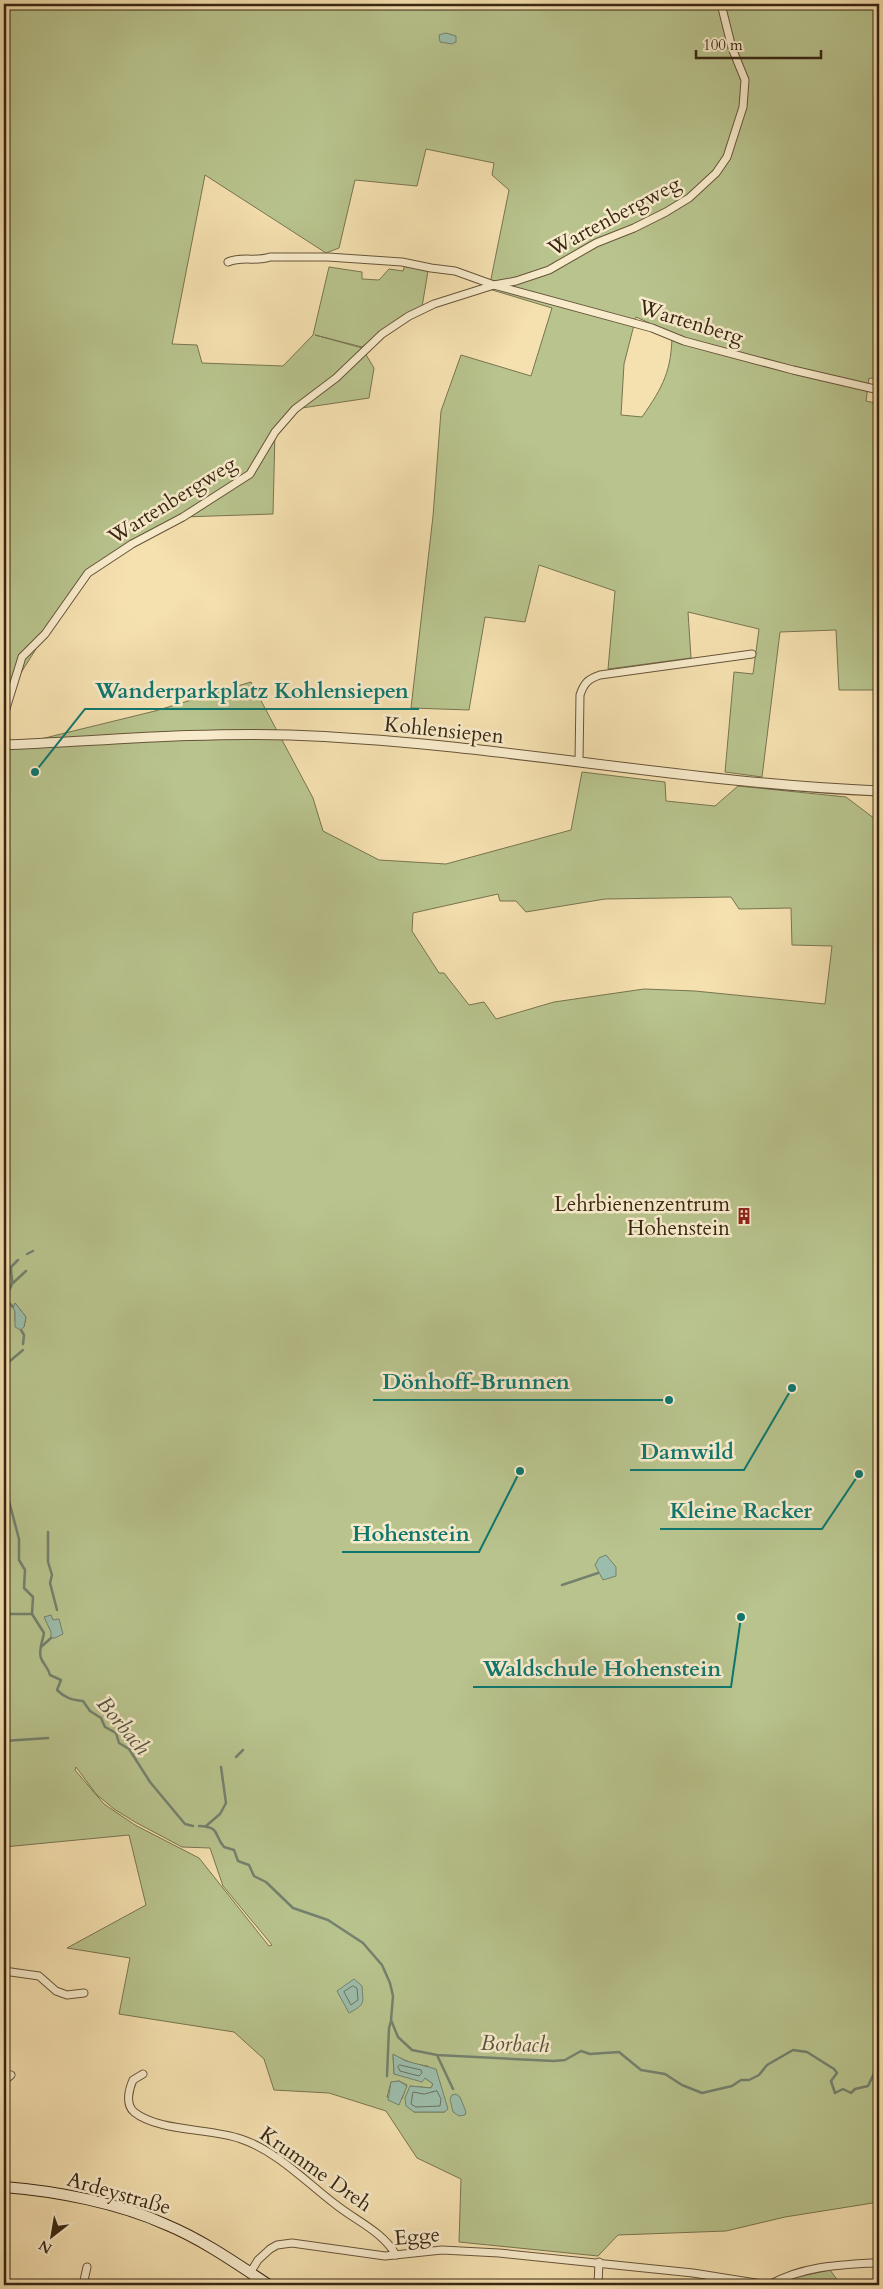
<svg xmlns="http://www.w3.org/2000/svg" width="883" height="2289" font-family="Cardo,serif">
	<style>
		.green { fill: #b8c38d; stroke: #787450; fill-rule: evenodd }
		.water { fill: #9cbdab; stroke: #74816e }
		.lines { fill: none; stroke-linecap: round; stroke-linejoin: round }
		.shore { stroke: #6a725f; stroke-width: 1 }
		.stream { stroke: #74816e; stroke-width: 2.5 }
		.minor-casing { stroke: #67543a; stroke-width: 9 }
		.tertiary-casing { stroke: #67543a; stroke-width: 11 }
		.secondary-casing { stroke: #382613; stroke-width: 12 }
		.minor { stroke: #f8ebcb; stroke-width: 7 }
		.tertiary { stroke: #f8ebcb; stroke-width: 9 }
		.secondary { stroke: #f8ebcb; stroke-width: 10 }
		.labels { text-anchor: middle; stroke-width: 5; stroke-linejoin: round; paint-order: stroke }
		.street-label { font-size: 21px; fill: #382613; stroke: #f8ebcb }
		.poi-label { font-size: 21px; fill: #382613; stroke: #f8ebcb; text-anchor: end }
		.water-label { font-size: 22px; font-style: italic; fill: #565341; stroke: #f8ebcb }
		.leader { fill: none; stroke: #0f766e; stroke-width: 2 }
		.callout-dot { fill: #0f766e; stroke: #f8ebcb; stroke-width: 2 }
		.callout-label { font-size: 22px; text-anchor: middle; font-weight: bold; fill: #0f766e; stroke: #f8ebcb; stroke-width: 5; stroke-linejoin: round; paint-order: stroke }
	</style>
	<rect width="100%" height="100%" fill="#f5e0af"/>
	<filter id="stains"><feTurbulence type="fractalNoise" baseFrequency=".004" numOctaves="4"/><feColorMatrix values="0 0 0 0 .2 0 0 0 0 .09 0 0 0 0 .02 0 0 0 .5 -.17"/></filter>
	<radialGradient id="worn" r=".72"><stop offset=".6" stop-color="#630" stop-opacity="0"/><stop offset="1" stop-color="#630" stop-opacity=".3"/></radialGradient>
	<g class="green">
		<path d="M4,4h875v375l-10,-1 -3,23 13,3v286h-40l-3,-60 -56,2 -18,145 -37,-5 9,-100 19,2 6,-45 -71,-17 3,46 -83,11 7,-78 -76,-26 -14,57 -40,-5 -16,93 -58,-2 22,-192 8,-105 20,-56 70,21 21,-68 -63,-19 20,-99 -17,-15 2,-12 -68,-14 -9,37 -62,-6 -16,68 -13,5 -121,-78 -33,169 25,1 5,18 81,3 30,-31 16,-68 33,5v7l17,1 10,-11 14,2 2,-6 23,6 -6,36 -30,17 -30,23 -47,-12 47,13 12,20 -5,30 -74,11 -20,23 -2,82 -90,3 -95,56 -55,72 3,4 -19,30 -13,45zM636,317l36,16c0,37 -9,54 -30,84l-21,-2 3,-51z"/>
		<path d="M251,682l62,116 10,33 56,29 67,4 125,-34 11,-58 83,10 1,19 49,5 23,-20 108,11 33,25v1380l-94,15 -59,14 -108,4 -20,21 -139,-14 2,-63 -44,-21 -31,-47 -57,-18 -55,-3 -10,-31 -30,-27 -115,-18 11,-56 -63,-10 79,-43 -17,-70 -125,12v-1099l151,-37zM498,894l2,7h16l10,11 79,-13 126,-2 8,12 52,-1 1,37 40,1 -7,58 -130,-13 -51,-2 -90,13 -58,17 -12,-17 -15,3 -25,-32h-5l-27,-42 1,-18zM15,1303l11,14 -2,10 -9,-6zM76,1767l20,27 18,15 21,13 47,25 28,1 13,38 49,59 -3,1 -70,-88 -64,-33 -31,-21 -29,-34zM393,2055l21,9 14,2 17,46h-31l-4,-26 21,2 2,-4 -8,-6 -31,-4zM399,2081l8,4 -5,14 -15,-2 4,-15z"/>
		<path d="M830,2270l11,15h-50l-12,-4z"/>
	</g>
	<g class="water">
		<path d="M446,33l10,3v6l-4,2 -12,-2 -1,-7z"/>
		<path d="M15,1303l11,14 -2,10 -3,3 -6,-3v-15l-2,-5z"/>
		<path d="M606,1555l10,12v9l-13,4 -8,-15 4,-7z"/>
		<path d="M51,1615l2,5 6,-1 4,15 -8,4h-4v-6l-7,-15z"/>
		<path d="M354,1979l8,7c1,17 4,18 -13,27l-12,-22z"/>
		<path d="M393,2054l13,7 30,8 12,40 -4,3h-30l-8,-6 -1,-8 5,-12 21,2 2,-4 -8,-6 -3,4 -28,-8z"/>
		<path d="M399,2081l8,5 -8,19 -11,-5 3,-18z"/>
		<path d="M456,2094l4,3 6,15 -1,3 -6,1 -6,-4 -3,-13 2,-4z"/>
	</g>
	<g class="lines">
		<g class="shore">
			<path d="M353,1986l4,2 1,12 -7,5 -7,-13z"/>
			<path d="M400,2065l21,5 1,3 -3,3 -19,-5 -2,-4z"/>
			<path d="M437,2091l4,8 -1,7 -24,1 -5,-3 2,-12 11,2z"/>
		</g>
		<g class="stream">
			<path d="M4,1252v26"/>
			<path d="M27,1254l6,-3"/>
			<path d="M13,1283l13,-12"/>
			<path d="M13,1307l-4,-4 -3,-8c10,-15 5,-12 5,-28l7,-7"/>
			<path d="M21,1330l3,5 -1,9"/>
			<path d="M4,1366l19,-16"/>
			<path d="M4,1482l15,57v21l6,10 -1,18 9,9 -1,17 12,19c-1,7 -6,18 -3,25 2,6 7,9 9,17l11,5 -4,10c8,8 15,10 26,11l7,10 11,7 4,9 11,6 3,10 10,6 21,33 35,42 8,2"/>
			<path d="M48,1532v30l4,13 -2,8 7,27"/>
			<path d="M562,1585l36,-12"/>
			<path d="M4,1614h28"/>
			<path d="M41,1647l10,-9"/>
			<path d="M4,1741l44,-3"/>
			<path d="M236,1757l7,-7"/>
			<path d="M199,1826c22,1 14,8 25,21l10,3 4,11 11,4 5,11 12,6 27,26 35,12 35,23 19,22 8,18 3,13 -2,24 7,17 14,13 25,5 117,6 11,-1 16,-9 9,3 29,-2 22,18 24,4 17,11 20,8 30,-7 9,-6h8l10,-5 8,-10 26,-15 14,2 27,17 3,4 -6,8 4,12 8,-4 8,4 4,-4 13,-3 11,-23"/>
			<path d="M206,1826l14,-12 6,-11 -5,-36"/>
			<path d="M437,2055l16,34"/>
			<path d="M387,2076l2,-48 2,-7"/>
		</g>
		<g class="minor-casing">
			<g id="minor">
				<path d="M228,262c14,-6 29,0 42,-5h58l74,5 29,6 24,3 39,14 158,43 32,13 109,29 86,20"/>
				<path d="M4,715l18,-58 23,-23 43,-61 44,-29 51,-27 67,-43 25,-42 20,-23 41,-31 46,-44 27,-18 25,-12 60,-19 22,-4 33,-11 47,-27 38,-15 32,-16 23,-14 27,-25 11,-16 16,-50 2,-27 -13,-32 -11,-44"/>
				<path d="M579,761l1,-66c4,-12 8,-16 20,-20l152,-21"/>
				<path d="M4,1971l35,5 17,15 11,4 17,-2"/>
				<path d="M143,2074l-10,6c-4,9 -8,24 1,32 25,20 77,16 107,27 36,12 65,43 94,65 21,17 47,27 61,51"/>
				<path d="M4,2081l7,-6"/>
				<path d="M250,2273l8,-13 12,-11 7,-4 15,-2 93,13 57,-6 57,3 194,20 76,12"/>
				<path d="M83,2285l4,-18"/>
				<path d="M598,2285l1,-23"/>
				<path d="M769,2285c32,-18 66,-20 102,-22l8,1"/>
			</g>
		</g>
		<g class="tertiary-casing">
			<path id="tertiary" d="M4,745c95,-4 191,-13 286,-10 198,7 392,48 589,56"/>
		</g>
		<g class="secondary-casing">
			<path id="secondary" d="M4,2187c52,4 115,16 163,38 36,15 70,39 102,60"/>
		</g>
		<use href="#minor" class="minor"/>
		<use href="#tertiary" class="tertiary"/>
		<use href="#secondary" class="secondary"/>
	</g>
	<defs>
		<g id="building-bare" transform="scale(1.35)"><path d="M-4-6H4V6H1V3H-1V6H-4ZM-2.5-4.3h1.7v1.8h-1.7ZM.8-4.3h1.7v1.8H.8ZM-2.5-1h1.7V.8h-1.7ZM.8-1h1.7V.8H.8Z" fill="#8f2418" stroke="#f8ebcb" stroke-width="2.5" paint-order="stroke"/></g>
	</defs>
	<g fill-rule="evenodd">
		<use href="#building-bare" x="744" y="1216"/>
	</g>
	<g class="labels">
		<g class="street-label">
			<text transform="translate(614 216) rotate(-28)" y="7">Wartenbergweg</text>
			<text transform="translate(691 322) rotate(17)" y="7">Wartenberg</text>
			<text transform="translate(172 500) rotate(-32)" y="7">Wartenbergweg</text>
			<text transform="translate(444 730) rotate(6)" y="7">Kohlensiepen</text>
			<text transform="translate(316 2169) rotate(35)" y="7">Krumme Dreh</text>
			<text transform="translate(119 2193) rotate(16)" y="7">Ardeystraße</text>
			<text transform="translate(417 2236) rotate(-5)" y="7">Egge</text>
		</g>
		<g class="poi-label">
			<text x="730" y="1211">Lehrbienenzentrum<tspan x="730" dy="24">Hohenstein</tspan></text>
		</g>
		<g class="water-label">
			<text transform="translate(124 1725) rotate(50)" y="8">Borbach</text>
			<text transform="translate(515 2043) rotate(2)" y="8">Borbach</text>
		</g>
	</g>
	<path class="leader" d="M35 772L85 709H419M669 1400L580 1400H373M792 1388L744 1470H630M859 1474L822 1529H660M520 1471L479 1552H342M741 1617L731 1687H473"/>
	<g class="callout-dot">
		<circle cx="35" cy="772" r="5"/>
		<circle cx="669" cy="1400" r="5"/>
		<circle cx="792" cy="1388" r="5"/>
		<circle cx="859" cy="1474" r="5"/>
		<circle cx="520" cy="1471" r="5"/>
		<circle cx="741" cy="1617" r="5"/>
	</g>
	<g class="callout-label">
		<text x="252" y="698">Wanderparkplatz Kohlensiepen</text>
		<text x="476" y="1389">Dönhoff-Brunnen</text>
		<text x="687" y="1459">Damwild</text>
		<text x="741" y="1518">Kleine Racker</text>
		<text x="411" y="1541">Hohenstein</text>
		<text x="602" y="1676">Waldschule Hohenstein</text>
	</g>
	<rect width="883" height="2289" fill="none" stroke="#f5e0af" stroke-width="20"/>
	<rect x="5" y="5" width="873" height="2279" fill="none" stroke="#382613" stroke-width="2.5"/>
	<rect x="10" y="10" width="863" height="2269" fill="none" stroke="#382613"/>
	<g transform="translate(52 2236) rotate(211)" stroke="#f8ebcb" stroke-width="4" paint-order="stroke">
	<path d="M0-4L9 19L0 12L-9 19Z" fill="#382613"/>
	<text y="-8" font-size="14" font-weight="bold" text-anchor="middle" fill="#382613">N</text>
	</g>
	<path d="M696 50v8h125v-8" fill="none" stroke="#382613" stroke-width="2.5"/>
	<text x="703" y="50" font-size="15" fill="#382613" stroke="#f8ebcb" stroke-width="4" paint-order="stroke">100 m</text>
	<rect width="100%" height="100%" filter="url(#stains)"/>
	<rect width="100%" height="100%" fill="url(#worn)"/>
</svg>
